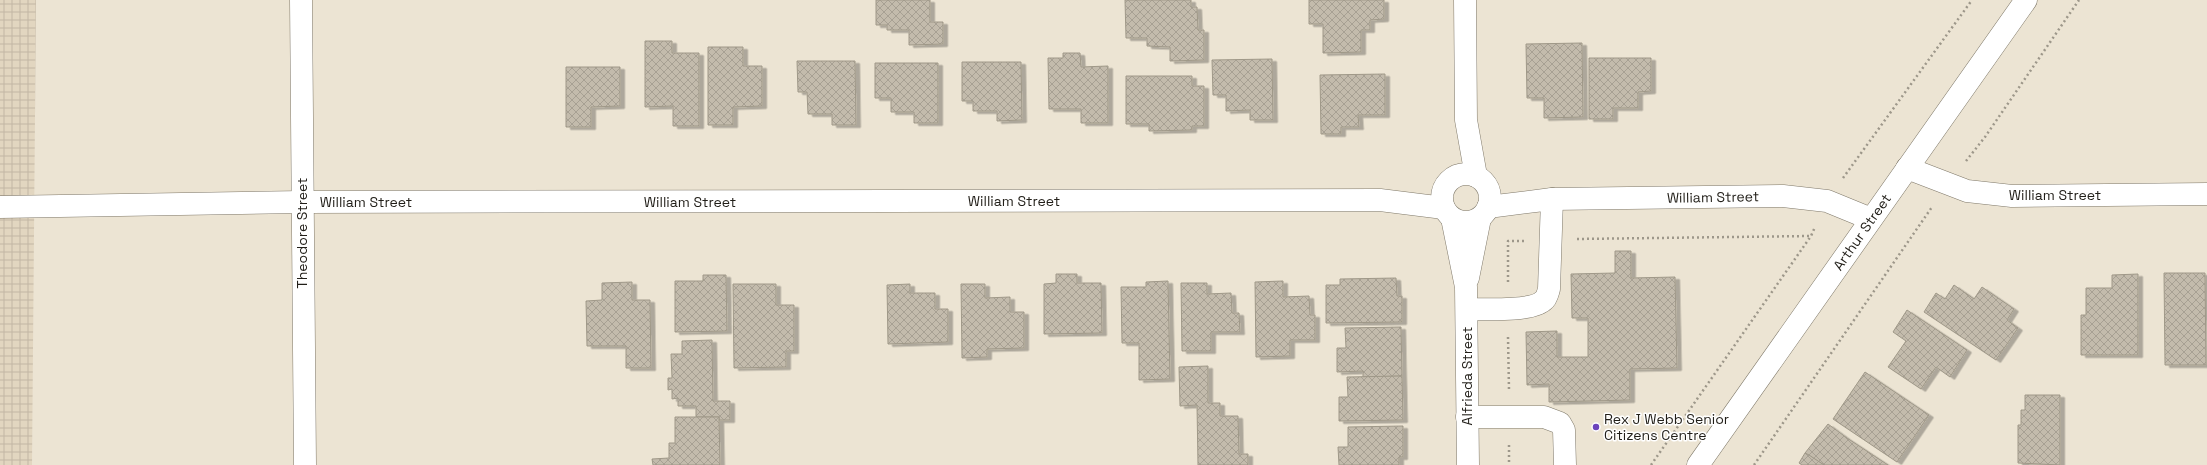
<svg xmlns="http://www.w3.org/2000/svg" width="2207" height="465" font-family="'Space Grotesk',sans-serif">
	<style>
		.industrial { fill: url(#industrial-grid) }
		.building { fill: url(#building-cross-hatch); stroke: #9f9888; filter: url(#shadow) }
		.lines { fill: none; stroke-linecap: round; stroke-linejoin: round }
		.minor-casing { stroke: #7f7869; stroke-width: 23 }
		.path { stroke: #9d978a; stroke-width: 2.5; stroke-dasharray: 2 3; stroke-linecap: butt }
		.minor { stroke: #fff; stroke-width: 22 }
		.poi-dot { fill: #6c44bc; stroke: #fff; stroke-width: 1.5 }
		.labels { text-anchor: middle; stroke-width: 3; stroke-linejoin: round; paint-order: stroke }
		.street-label { font-size: 14px; fill: #211e18; stroke: #fff }
		.poi-label { font-size: 14px; fill: #211e18; stroke: #fff; text-anchor: start }
	</style>
	<defs>
		<pattern id="industrial-grid" width="8" height="8" patternUnits="userSpaceOnUse"><rect width="8" height="8" fill="#e2d6c0"/><path d="M0 4h8M4 0v8" fill="none" stroke="#c2b7a4"/></pattern>
		<pattern id="building-cross-hatch" width="8" height="8" patternUnits="userSpaceOnUse"><rect width="8" height="8" fill="#c3bbac"/><path d="M0 0l8 8M0 8l8-8" fill="none" stroke="#a7a093"/></pattern>
		<filter id="shadow"><feDropShadow dx="4.5" dy="2.5" stdDeviation="0" flood-color="#0004"/></filter>
	</defs>
	<rect width="100%" height="100%" fill="#ece4d3"/>
	<path class="industrial" d="M0,0h36l-4,465h-32z"/>
	<g class="building">
		<path d="M876,0h54v22h13v22l-34,1v-15h-22v-5h-11z"/>
		<path d="M1125,0h66v7h6l1,23h6v30l-34,1v-14l-23,-1v-8h-21z"/>
		<path d="M1309,0h75v19l-14,1v10h-9v22l-38,1v-29h-14z"/>
		<path d="M645,41h27v12h27v73h-26v-20l-28,1z"/>
		<path d="M1582,43l1,74 -39,1v-20h-17l-1,-54z"/>
		<path d="M708,47h35v19h19v40l-29,1v18h-25z"/>
		<path d="M1063,53h17l1,14 27,-1v57h-27v-14h-32l-1,-51h15z"/>
		<path d="M1589,58h62v33l-13,1v16h-25v11h-24z"/>
		<path d="M1272,59l1,61h-23v-10l-24,1v-16h-13l-1,-35z"/>
		<path d="M797,61h58l1,64h-24v-11h-24l-1,-22h-9z"/>
		<path d="M962,62h59l1,58 -25,1v-10h-24v-10h-11z"/>
		<path d="M875,63h63v60h-24v-11h-23v-14h-16z"/>
		<path d="M566,67h54v39l-29,1v20h-25z"/>
		<path d="M1385,74v41h-27l1,12h-18v7h-20l-1,-59z"/>
		<path d="M1126,76h66v10h12v40h-12v4l-43,1v-7h-23z"/>
		<path d="M1615,251h16v27l44,-1 2,91 -47,1v31l-81,2v-18l-22,1 -1,-53 31,-1v26h31v-39h-16l-1,-44 44,-1z"/>
		<path d="M2164,273h41l1,92h-41z"/>
		<path d="M1056,274h21v9h24l1,50 -58,1v-50l12,-1z"/>
		<path d="M2138,274v81h-57v-40h5v-27h26v-13z"/>
		<path d="M703,275h23l1,56 -52,1v-51h28z"/>
		<path d="M1396,278l1,18h5v26l-76,1v-38h14v-6z"/>
		<path d="M1168,281l2,98 -31,1v-37h-17l-1,-56h25v-5z"/>
		<path d="M1283,281v16l26,-1 1,19h5v25h-25v16l-34,1 -1,-75z"/>
		<path d="M632,282v18h18l1,68h-25v-22h-39l-1,-45 16,-1v-17z"/>
		<path d="M1181,283h26v11l24,-1 1,20h7l1,19h-29v19h-29z"/>
		<path d="M733,284h43v21h18v46h-8v16l-52,1z"/>
		<path d="M910,284v9h25v16h13v33l-60,2 -1,-59z"/>
		<path d="M961,284h24v14l25,-1v15h14v36l-37,1v8l-25,1z"/>
		<path d="M1954,285l20,14 8,-12 32,22 -7,11 11,8 -22,32 -72,-48 12,-19 9,6z"/>
		<path d="M1907,310l60,40 -17,27 -14,-10 -15,22 -33,-22 18,-26 -13,-9z"/>
		<path d="M1401,327l1,49 -39,1v-6l-26,1v-24h9l-1,-20z"/>
		<path d="M712,340l1,61h17v19h-11v-3h-23v-11h-18v-8l-6,1v-10l-4,1v-12h4l-1,-24h11v-13z"/>
		<path d="M1208,366v37h12v13h18l1,38h9v11h-50l-1,-60 -17,1 -1,-39z"/>
		<path d="M1865,372l64,43 -32,47 -64,-43z"/>
		<path d="M1402,376l1,44 -64,1v-24h9l-1,-20z"/>
		<path d="M2025,395h35v70l-42,-2v-38h3v-15h4z"/>
		<path d="M675,417h44l1,48h-67l-1,-6 17,-1v-15h6z"/>
		<path d="M1828,424l19,14 41,27h-64l-19,-12z"/>
		<path d="M1403,426v31h-4v8h-60l-1,-18h10v-20z"/>
		<path d="M1805,453l4,2 15,10h-22l-3,-2z"/>
	</g>
	<g class="lines">
		<g class="minor-casing">
			<g id="minor">
				<path d="M301,0l4,465"/>
				<path d="M1465,0l1,120 10,56"/>
				<path d="M1907,168l60,23 45,5 195,-2"/>
				<circle cx="1466" cy="198" r="24"/>
				<path d="M0,207l302,-5 1078,-2 64,8"/>
				<path d="M1488,207l64,-8 231,-3 44,5 44,18"/>
				<path d="M1452,218l14,69 2,178"/>
				<path d="M1468,278l12,-60"/>
				<path d="M1467,309c17,0 66,3 77,-9 3,-2 4,-8 5,-11l3,-90"/>
				<path d="M1467,417h77l16,6 4,7 1,35"/>
				<path d="M1698,465l328,-465"/>
			</g>
		</g>
		<g class="path">
			<path d="M1966,161l19,-24 94,-137"/>
			<path d="M1843,178l129,-178"/>
			<path d="M1577,239l233,-3"/>
			<path d="M1508,282v-41h16"/>
			<path d="M1508,337l1,53"/>
			<path d="M1509,445v20"/>
			<path d="M1651,465l160,-229 4,-9"/>
			<path d="M1754,465l178,-258"/>
		</g>
		<use href="#minor" class="minor"/>
	</g>
	<circle class="poi-dot" cx="1596" cy="427" r="4"/>
	<g class="labels">
		<g class="street-label">
			<text x="2055" y="200">William Street</text>
			<text transform="translate(1713 197) rotate(-1)" y="5">William Street</text>
			<text x="1014" y="206">William Street</text>
			<text x="366" y="207">William Street</text>
			<text x="690" y="207">William Street</text>
			<text transform="translate(1862 232) rotate(-55)" y="5">Arthur Street</text>
			<text transform="translate(302 233) rotate(-90)" y="5">Theodore Street</text>
			<text transform="translate(1467 376) rotate(-90)" y="5">Alfrieda Street</text>
		</g>
		<g class="poi-label">
			<text x="1604" y="424">Rex J Webb Senior<tspan x="1604" dy="16">Citizens Centre</tspan></text>
		</g>
	</g>
</svg>
